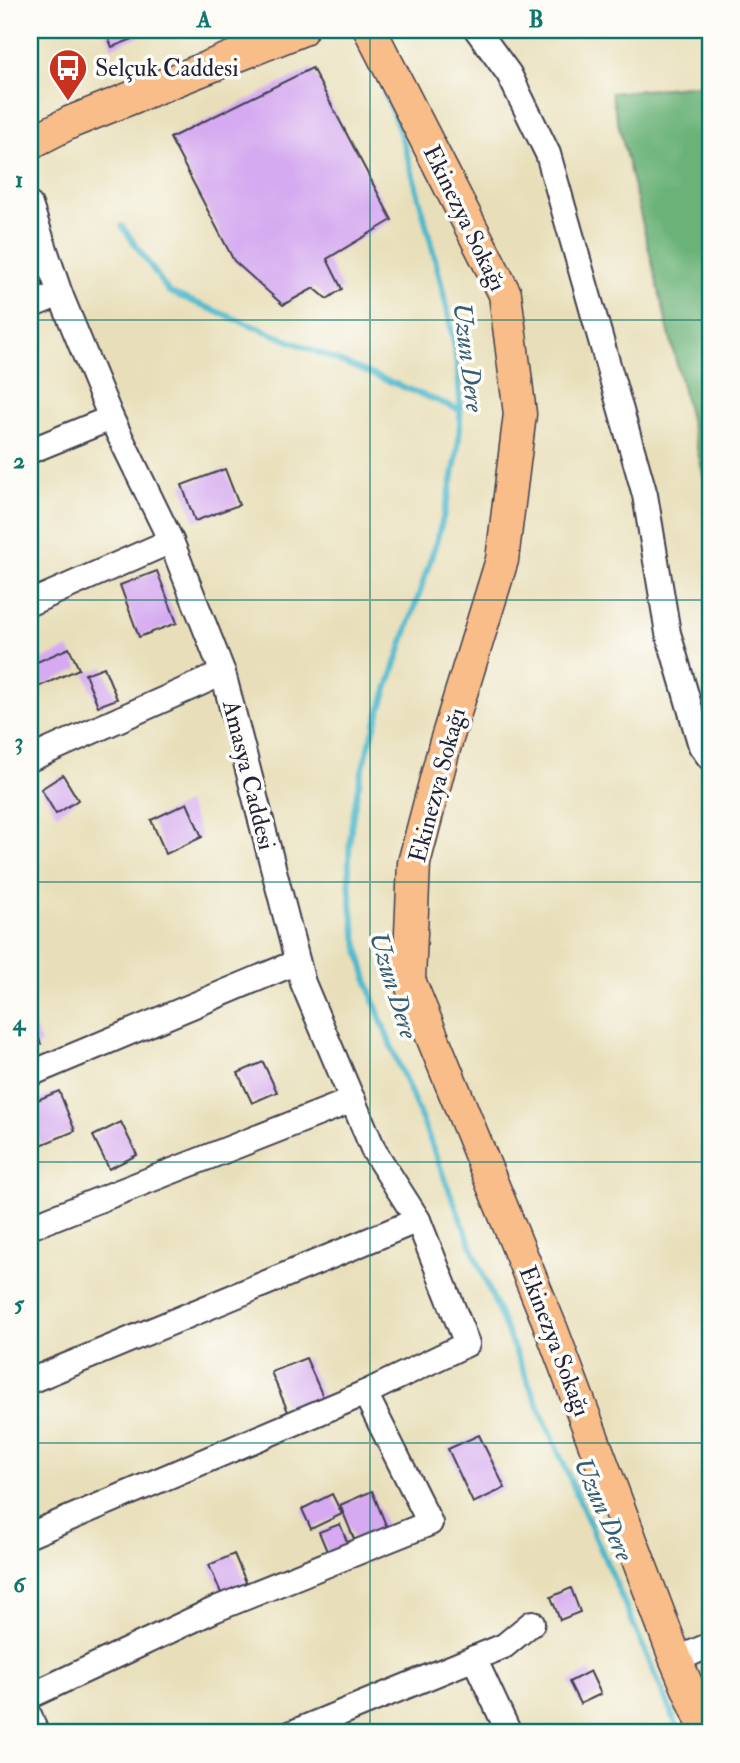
<svg xmlns="http://www.w3.org/2000/svg" width="740" height="1763" font-family="'IM FELL Double Pica',serif">
	<style>
		.forest { fill: #6ab278; stroke: #466a5a; stroke-width: 2 }
		.lines { fill: none; stroke-linecap: round; stroke-linejoin: round }
		.stream { stroke: #4eb8cb; stroke-width: 6 }
		.building { fill: #d5aaf0 }
		.minor-casing { stroke: #403e4e; stroke-width: 28 }
		.major-casing { stroke: #403e4e; stroke-width: 35 }
		.minor { stroke: #fff; stroke-width: 24 }
		.major { stroke: #f8bd89; stroke-width: 32 }
		.grid { fill: none; stroke: #0f766e; stroke-width: 2; stroke-opacity: 0.55 }
		.labels { text-anchor: middle; stroke-width: 7; stroke-linejoin: round; paint-order: stroke }
		.poi-label { font-size: 24px; fill: #22223b; stroke: #fdfcf7; text-anchor: start }
		.street-label { font-size: 24px; fill: #22223b; stroke: #fdfcf7 }
		.water-label { font-size: 26px; font-style: italic; fill: #345e75; stroke: #fdfcf7 }
		.neatline { fill: none; stroke: #0f766e; stroke-width: 2.5 }
		.grid-label { font-size: 23px; text-anchor: middle; font-weight: bold; fill: #0f766e }
	</style>
	<rect width="100%" height="100%" fill="#fdfcf7"/>
	<filter id="ink" filterUnits="userSpaceOnUse"><feTurbulence type="fractalNoise" baseFrequency=".0143" numOctaves="2"/><feDisplacementMap in="SourceGraphic" scale="14" xChannelSelector="R" yChannelSelector="G"/><feConvolveMatrix kernelMatrix="1 2 1 2 8 2 1 2 1" color-interpolation-filters="sRGB"/></filter>
	<filter id="wash" filterUnits="userSpaceOnUse"><feTurbulence type="fractalNoise" baseFrequency=".00686" numOctaves="4" result="noise"/><feDisplacementMap in="SourceGraphic" scale="28" xChannelSelector="R" yChannelSelector="G"/><feGaussianBlur stdDeviation="1.57" result="paint"/><feColorMatrix in="noise" values="0 0 0 0 0 0 0 0 0 0 0 0 0 0 0 0 0 1.4 0 .05"/><feComposite in="paint" operator="in"/></filter>
	<g filter="url(#wash)">
		<rect width="100%" height="100%" fill="#e8dfba"/>
		<path class="forest" d="M710,84v418l-99,-409z"/>
		<g class="lines">
			<g class="stream">
				<path d="M384,92c19,42 30,87 42,132 17,65 40,147 33,214 -8,72 -36,142 -58,210 -26,79 -59,159 -51,245 7,91 51,171 83,255 75,198 165,390 247,585"/>
				<path d="M122,226l47,66 291,118"/>
			</g>
		</g>
		<g id="blocks">
			<g class="building">
				<path d="M105,30h51l-44,17z"/>
				<path d="M312,68l80,152 -65,39 15,30 -15,10 -13,-11 -31,17 -49,-44 -64,-123z"/>
				<path d="M225,469l14,36 -44,16 -13,-36z"/>
				<path d="M157,571l20,52 -38,14 -19,-52z"/>
				<path d="M69,648l10,21 -41,18 -8,-22z"/>
				<path d="M104,667l13,32 -19,7 -13,-32z"/>
				<path d="M63,775l15,25 -22,14 -15,-25z"/>
				<path d="M187,803l15,34 -36,17 -15,-34z"/>
				<path d="M30,1016l11,28 -11,5z"/>
				<path d="M263,1062l14,30 -25,11 -14,-30z"/>
				<path d="M59,1091l16,40 -34,14 -11,-30v-12z"/>
				<path d="M121,1122l16,33 -28,14 -16,-33z"/>
				<path d="M306,1358l18,41 -35,15 -18,-42z"/>
				<path d="M479,1435l26,53 -32,15 -25,-54z"/>
				<path d="M372,1491l16,39 -32,14 -16,-39z"/>
				<path d="M332,1494l10,20 -31,15 -9,-20z"/>
				<path d="M340,1524l9,23 -20,9 -10,-24z"/>
				<path d="M234,1554l15,35 -25,11 -15,-35z"/>
				<path d="M571,1588l9,24 -20,8 -9,-23z"/>
				<path d="M590,1671l11,23 -21,10 -11,-22z"/>
			</g>
		</g>
	</g>
	<g filter="url(#ink)">
		<use href="#blocks" fill-opacity="0" stroke="#403e4e" stroke-width="2"/>
		<g class="lines">
			<g class="minor-casing">
				<g id="minor">
					<path d="M477,30l32,44 39,80 97,341 23,138 33,113 9,12"/>
					<path d="M30,205l30,89 51,124 60,123 52,132 80,310 71,168 44,69 49,124 -102,49 -335,142"/>
					<path d="M30,306l30,-12"/>
					<path d="M30,451l81,-33"/>
					<path d="M30,603l141,-62"/>
					<path d="M30,759l193,-86"/>
					<path d="M30,1074l267,-112"/>
					<path d="M30,1227l323,-127"/>
					<path d="M30,1381l388,-161"/>
					<path d="M474,1658l35,75"/>
					<path d="M676,1660l34,-15"/>
					<path d="M30,1696l186,-87 214,-86 -65,-130"/>
					<path d="M30,1717l6,16"/>
					<path d="M292,1733l212,-87 28,-23"/>
				</g>
			</g>
			<g class="major-casing">
				<g id="major">
					<path d="M370,30l135,264 15,120 -18,146 -57,185 -31,118 -5,117 142,348 125,332 31,73"/>
					<path d="M30,143l41,-21 230,-92"/>
				</g>
			</g>
			<use href="#minor" class="minor"/>
			<use href="#major" class="major"/>
		</g>
	</g>
	<path class="grid" d="M370,30v1703M30,320h680M30,600h680M30,882h680M30,1162h680M30,1443h680"/>
	<defs>
		<g id="bus-pin" transform="scale(2.0125)"><path d="M0 17L-7.5 6A9.5 9.5 0 1 1 7.5 6Z" fill="#c8321e" stroke="#fdfcf7"/><path d="M-5-6H5V4H4V6H2V4H-2V6H-4V4H-5ZM-3.5-4V0h7V-4ZM-3.5 1.2v1.5H-2V1.2ZM2 1.2v1.5H3.5V1.2Z" fill="#fff"/></g>
	</defs>
	<g fill-rule="evenodd">
		<use href="#bus-pin" x="68" y="68"/>
	</g>
	<g class="labels">
		<g class="poi-label">
			<text x="95" y="76">Selçuk Caddesi</text>
		</g>
		<g class="street-label">
			<text transform="translate(465 218) rotate(64)" y="8">Ekinezya Sokağı</text>
			<text transform="translate(249 775) rotate(76)" y="8">Amasya Caddesi</text>
			<text transform="translate(437 785) rotate(-75)" y="8">Ekinezya Sokağı</text>
			<text transform="translate(555 1341) rotate(69)" y="8">Ekinezya Sokağı</text>
		</g>
		<g class="water-label">
			<text transform="translate(469 357) rotate(83)" y="9">Uzun Dere</text>
			<text transform="translate(394 985) rotate(73)" y="9">Uzun Dere</text>
			<text transform="translate(604 1509) rotate(66)" y="9">Uzun Dere</text>
		</g>
	</g>
	<rect width="740" height="1763" fill="none" stroke="#fdfcf7" stroke-width="77"/>
	<rect x="38" y="38" width="664" height="1686" class="neatline"/>
	<g class="grid-label">
		<text x="204" y="27">A</text>
		<text x="536" y="27">B</text>
		<text x="19" y="187">1</text>
		<text x="19" y="468">2</text>
		<text x="19" y="749">3</text>
		<text x="19" y="1030">4</text>
		<text x="19" y="1311">5</text>
		<text x="19" y="1592">6</text>
	</g>
</svg>
